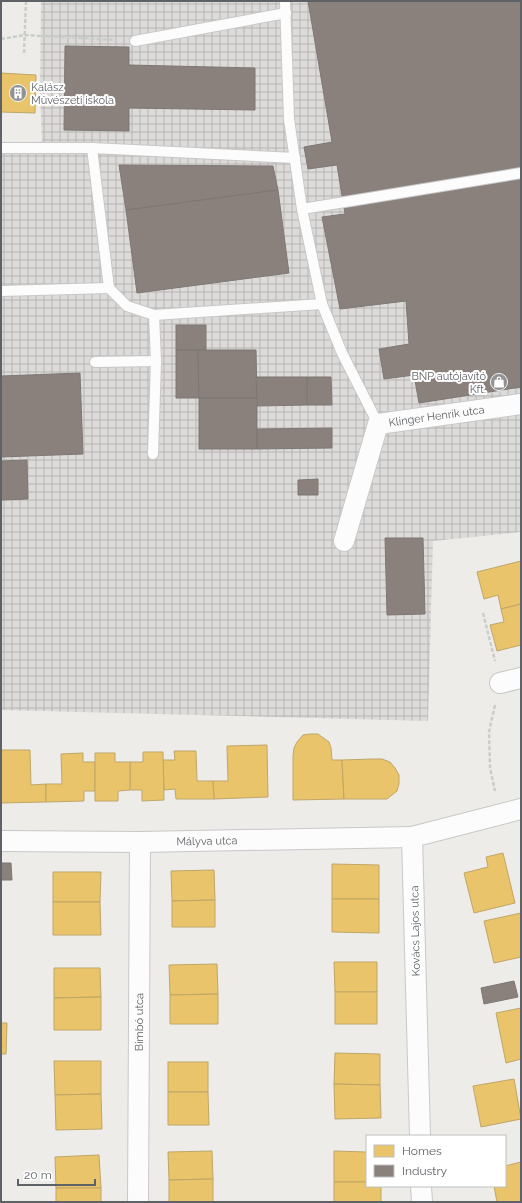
<svg xmlns="http://www.w3.org/2000/svg" width="522" height="1203" font-family="Raleway,sans-serif">
	<style>
		.industrial { fill: url(#industrial-grid) }
		.homes { fill: #e9c46a; stroke: #bfa668 }
		.industry { fill: #8a817c; stroke: #7d7775 }
		.lines { fill: none; stroke-linecap: round; stroke-linejoin: round }
		.service-casing { stroke: #c8c8c8; stroke-width: 12 }
		.minor-casing { stroke: #c8c8c8; stroke-width: 22 }
		.path { stroke: #cacecb; stroke-width: 2.5; stroke-dasharray: 4 2; stroke-linecap: butt }
		.service { stroke: #fcfcfc; stroke-width: 10 }
		.minor { stroke: #fcfcfc; stroke-width: 20 }
		.labels { text-anchor: middle; stroke-width: 4; stroke-linejoin: round; paint-order: stroke }
		.poi-label { font-size: 11px; fill: #5e6165; stroke: #fff; text-anchor: start }
		.street-label { font-size: 11px; fill: #5e6165; stroke: #fff }
	</style>
	<defs>
		<pattern id="industrial-grid" width="8" height="8" patternUnits="userSpaceOnUse"><rect width="8" height="8" fill="#dddbd9"/><path d="M0 4h8M4 0v8" fill="none" stroke="#b6b5b4"/></pattern>
	</defs>
	<rect width="100%" height="100%" fill="#edece8"/>
	<path class="industrial" d="M41,1h480v531l-88,9 -5,180 -427,-11v-559l41,-10 -2,-46z"/>
	<g class="homes">
		<path d="M1,73l35,2 -1,38 -34,-1z"/>
		<path d="M521,561v43l-20,5 -3,-14 -14,4 -7,-27z"/>
		<path d="M521,604v41l-24,6 -7,-26 14,-3 -3,-13z"/>
		<path d="M310,734h8l11,8 2,6 1,12h10l2,39 -51,1v-44l1,-8 3,-6 6,-7z"/>
		<path d="M267,745l1,52 -54,2 -1,-18h15l-1,-35z"/>
		<path d="M1,750h29l1,35 15,-1v18l-45,1z"/>
		<path d="M174,751h22l1,30h16l1,18h-38l-1,-10 -11,1 -1,-30h12z"/>
		<path d="M143,752h20l1,48 -22,1v-11h-12v-28h13z"/>
		<path d="M83,753v9h12v29h-11v10l-38,1v-18h16l-1,-30z"/>
		<path d="M95,753h20v9h15v28l-12,1v10h-23z"/>
		<path d="M373,759h9l8,3 5,6 4,7v9l-2,7 -10,8h-43l-2,-39z"/>
		<path d="M503,853l12,50 -41,10 -10,-40 24,-6 -2,-10z"/>
		<path d="M332,864l47,1v34h-47z"/>
		<path d="M214,870l1,30 -43,1 -1,-30z"/>
		<path d="M53,872h48l-1,30h-47z"/>
		<path d="M332,899h47v34l-47,-1z"/>
		<path d="M215,900v27h-43v-26z"/>
		<path d="M53,902h47l1,33h-48z"/>
		<path d="M521,913v44l-27,6 -10,-42z"/>
		<path d="M334,962h43v30h-42z"/>
		<path d="M217,964l1,30 -48,1 -1,-30z"/>
		<path d="M54,968h46l1,29 -47,1z"/>
		<rect x="335" y="992" width="42" height="32"/>
		<path d="M218,994v30h-48v-29z"/>
		<path d="M101,997v33h-47v-32z"/>
		<path d="M521,1008v51l-15,4 -10,-50z"/>
		<path d="M1,1023h6l-1,31h-5z"/>
		<path d="M335,1053l45,1v31l-46,-1z"/>
		<path d="M54,1061h47v33l-46,1z"/>
		<rect x="168" y="1062" width="40" height="30"/>
		<path d="M514,1079l7,40 -40,8 -8,-41z"/>
		<path d="M334,1084l46,1 1,33 -46,1z"/>
		<path d="M168,1092h40l1,33h-41z"/>
		<path d="M101,1094l1,35 -46,1 -1,-35z"/>
		<path d="M212,1151l1,28 -44,1 -1,-28z"/>
		<path d="M334,1151l33,1v30h-33z"/>
		<path d="M99,1155l2,33h-45l-1,-31z"/>
		<path d="M521,1162v40h-24l-3,-16h11v-20z"/>
		<path d="M213,1179v23h-44v-22z"/>
		<path d="M334,1182h33v4h14v16h-47z"/>
		<rect x="56" y="1188" width="45" height="14"/>
	</g>
	<g class="industry">
		<path d="M308,1h213v386l-102,16 -5,-28 -30,4 -5,-30 30,-5 -3,-43 -66,8 -18,-92 23,-3 -8,-49 -29,4 -4,-22 28,-5z"/>
		<path d="M65,46l64,1v18l126,3v42l-126,-2v23l-65,-1z"/>
		<path d="M119,165l154,1 5,24 -152,20z"/>
		<path d="M278,190l11,83 -152,20 -11,-83z"/>
		<rect x="176" y="325" width="30" height="25"/>
		<path d="M176,350h22l1,48h-23z"/>
		<path d="M198,350h58l1,48h-58z"/>
		<path d="M80,373l3,81 -82,3v-81z"/>
		<path d="M256,377h51v28l-50,1z"/>
		<path d="M307,377h24l1,28h-25z"/>
		<rect x="199" y="398" width="58" height="51"/>
		<path d="M332,428v20l-75,1v-20z"/>
		<path d="M27,460l1,39 -27,1v-39z"/>
		<path d="M318,479v16h-20v-15z"/>
		<path d="M385,538h38l2,76 -38,1z"/>
		<path d="M1,863h10l1,17h-11z"/>
		<path d="M514,981l4,16 -34,7 -3,-16z"/>
	</g>
	<g class="lines">
		<g class="service-casing">
			<g id="service">
				<path d="M285,1l4,118 13,90 20,95"/>
				<path d="M135,41l151,-28"/>
				<path d="M1,148h91l203,10"/>
				<path d="M92,148l17,140 18,18 27,9"/>
				<path d="M302,209l219,-36"/>
				<path d="M1,291l108,-3"/>
				<path d="M95,362l61,-1 -2,-46 168,-11 20,49 36,71"/>
				<path d="M153,454l3,-93"/>
			</g>
		</g>
		<g class="minor-casing">
			<g id="minor">
				<path id="s1" d="M344,541l34,-117 143,-20"/>
				<path d="M500,683l21,-5"/>
				<path id="s2" d="M1,841l139,1 272,-5"/>
				<path d="M420,1136l-8,-299 109,-28"/>
				<path d="M421,1186l1,16"/>
				<path id="s3" d="M138,1202l2,-360"/>
			</g>
		</g>
		<g class="path">
			<path d="M1,39l23,-4 93,5"/>
			<path d="M24,53l2,-52"/>
			<path d="M483,613l12,48"/>
			<path d="M495,705l-6,27 1,36 5,23"/>
		</g>
		<use href="#service" class="service"/>
		<use href="#minor" class="minor"/>
	</g>
	<defs>
		<g id="building-disc" transform="scale(0.9)"><circle r="9.5" fill="#909293" stroke="#fff"/><path d="M-4-6H4V6H1V3H-1V6H-4ZM-2.5-4.3h1.7v1.8h-1.7ZM.8-4.3h1.7v1.8H.8ZM-2.5-1h1.7V.8h-1.7ZM.8-1h1.7V.8H.8Z" fill="#fff"/></g>
		<g id="shop-disc" transform="scale(0.9)"><circle r="9.5" fill="#909293" stroke="#fff"/><path d="M-5-2.5h2.3a2.7 3.5 0 0 1 5.4 0H5L5.5 6h-11ZM-1.5-2.5h3a1.5 2.3 0 0 0-3 0Z" fill="#fff"/></g>
	</defs>
	<g fill-rule="evenodd">
		<use href="#building-disc" x="18" y="93"/>
		<use href="#shop-disc" x="499" y="382"/>
	</g>
	<g class="labels">
		<g class="poi-label">
			<text x="31" y="91">Kalász<tspan x="31" dy="13">Művészeti iskola</tspan></text>
			<text x="486" y="380" text-anchor="end">BNP autójavító<tspan x="486" dy="13">Kft.</tspan></text>
		</g>
		<g class="street-label">
			<text dy="4" stroke="none"><textPath href="#s1" startOffset="181">Klinger Henrik utca</textPath></text>
			<text dy="4" stroke="none"><textPath href="#s2" startOffset="206">Mályva utca</textPath></text>
			<text transform="translate(415 931) rotate(-91)" y="4">Kovács Lajos utca</text>
			<text dy="4" stroke="none"><textPath href="#s3" startOffset="180">Bimbó utca</textPath></text>
		</g>
	</g>
	<rect width="522" height="1203" fill="none" stroke="#5e6165" stroke-width="4"/>
	<rect x="366" y="1135" width="140" height="52" fill="#ffffff" stroke="#bfc0c1"/>
	<rect x="374" y="1145" width="20" height="12" fill="#e9c46a" stroke="#bfc0c1"/>
	<text x="402" y="1155" font-size="12" fill="#5e6165">Homes</text>
	<rect x="374" y="1165" width="20" height="12" fill="#8a817c" stroke="#bfc0c1"/>
	<text x="402" y="1175" font-size="12" fill="#5e6165">Industry</text>
	<path d="M18 1179v6h77v-6" fill="none" stroke="#5e6165" stroke-width="2"/>
	<text x="24" y="1179" font-size="12" fill="#5e6165" stroke="#ffffff" stroke-width="3" paint-order="stroke">20 m</text>
</svg>
